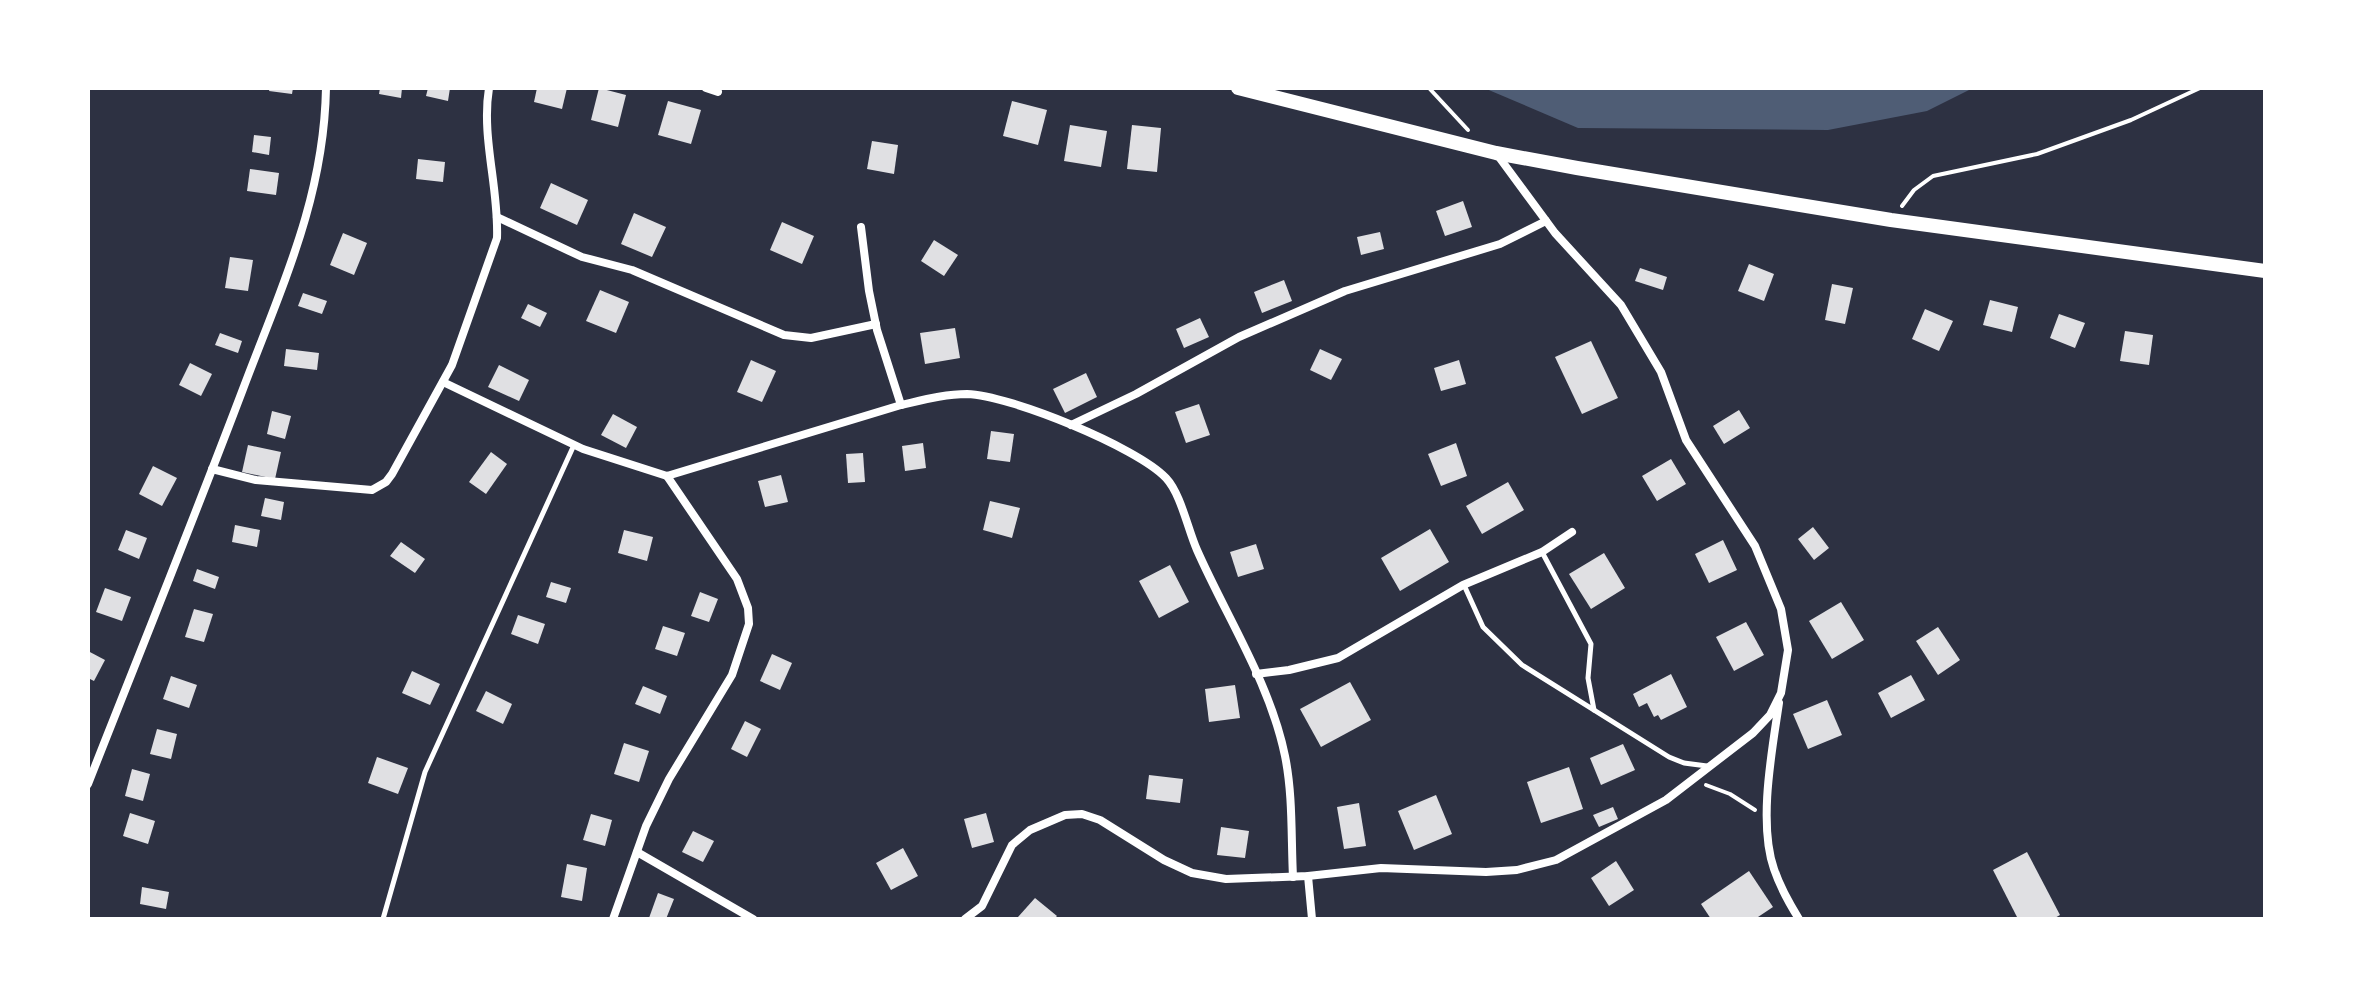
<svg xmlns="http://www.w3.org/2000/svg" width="2353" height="1007" font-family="'Roboto Serif',serif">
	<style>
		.water { fill: #4f5d75 }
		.building { fill: #e0e0e3 }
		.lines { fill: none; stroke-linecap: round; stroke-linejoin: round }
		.path { stroke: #fff; stroke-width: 4 }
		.service { stroke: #fff; stroke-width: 5 }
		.minor { stroke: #fff; stroke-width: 8 }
		.tertiary { stroke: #fff; stroke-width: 14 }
	</style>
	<rect width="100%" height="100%" fill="#2d3142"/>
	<path class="water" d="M1484,88h489l-46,23 -99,19 -250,-2z"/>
	<g class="building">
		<path d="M270,88h23l-1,6 -23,-3z"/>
		<path d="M380,88h22l-1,10 -22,-4z"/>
		<path d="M428,88h22l-2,13 -22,-5z"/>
		<path d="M537,88h30l-5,21 -28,-7z"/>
		<path d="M599,88l27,7 -8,32 -27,-7z"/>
		<path d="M668,101l33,9 -10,34 -33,-9z"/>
		<path d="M1012,101l35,9 -9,35 -35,-9z"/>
		<path d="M1070,125l37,6 -6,36 -37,-6z"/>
		<path d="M1132,125l29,3 -4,44 -30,-3z"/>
		<path d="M254,135l17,2 -2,18 -17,-3z"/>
		<path d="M872,141l26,4 -4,29 -27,-5z"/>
		<path d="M418,159l27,3 -2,20 -27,-3z"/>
		<path d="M250,169l29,4 -3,22 -29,-4z"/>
		<path d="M551,183l37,17 -11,25 -37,-17z"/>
		<path d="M1463,201l9,26 -27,9 -9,-25z"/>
		<path d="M634,213l32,14 -14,30 -31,-13z"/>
		<path d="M782,222l32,14 -12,28 -32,-14z"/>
		<path d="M1380,232l4,17 -23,6 -4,-18z"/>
		<path d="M343,233l24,10 -13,32 -24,-10z"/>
		<path d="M934,240l24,15 -14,21 -23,-15z"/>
		<path d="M230,257l23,3 -5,31 -23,-3z"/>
		<path d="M1749,264l25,10 -10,27 -26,-10z"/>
		<path d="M1640,268l27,9 -4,13 -28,-9z"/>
		<path d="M1284,280l8,21 -30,12 -8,-21z"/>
		<path d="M1832,284l21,4 -8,36 -20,-4z"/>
		<path d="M600,290l29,12 -13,31 -30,-12z"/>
		<path d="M303,293l24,8 -5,13 -24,-8z"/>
		<path d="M1990,300l28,7 -6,25 -29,-7z"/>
		<path d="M528,304l19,9 -7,14 -19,-9z"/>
		<path d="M1925,309l28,12 -14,30 -27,-12z"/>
		<path d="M2059,314l26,9 -10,25 -25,-10z"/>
		<path d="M1200,318l9,19 -25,11 -8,-19z"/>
		<path d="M955,328l5,30 -35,6 -5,-31z"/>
		<path d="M2125,331l28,4 -4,30 -29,-4z"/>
		<path d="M220,333l22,8 -4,12 -23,-8z"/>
		<path d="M1591,341l27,57 -36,16 -27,-57z"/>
		<path d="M286,349l33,4 -2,17 -33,-4z"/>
		<path d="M1320,349l22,10 -11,21 -21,-10z"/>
		<path d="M751,360l25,11 -14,31 -25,-10z"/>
		<path d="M1459,360l7,24 -25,7 -7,-23z"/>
		<path d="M190,363l22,11 -11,22 -22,-11z"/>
		<path d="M499,365l30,15 -10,21 -31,-14z"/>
		<path d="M1086,373l11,24 -32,16 -12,-24z"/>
		<path d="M1199,404l11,31 -24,8 -11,-31z"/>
		<path d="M1739,410l11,18 -26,16 -11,-18z"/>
		<path d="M272,411l19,5 -6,23 -18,-5z"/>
		<path d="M613,414l24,13 -11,21 -25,-13z"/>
		<path d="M991,431l23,3 -4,28 -23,-3z"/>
		<path d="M923,443l3,25 -21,3 -3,-25z"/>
		<path d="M1456,443l11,33 -26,10 -13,-32z"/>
		<path d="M248,445l33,7 -6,27 -33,-7z"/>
		<path d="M491,452l16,12 -21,30 -17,-12z"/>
		<path d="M863,453l2,29 -17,1 -2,-29z"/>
		<path d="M1671,459l15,25 -29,17 -15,-25z"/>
		<path d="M153,466l24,12 -15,28 -23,-12z"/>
		<path d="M781,475l7,27 -23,5 -7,-26z"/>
		<path d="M1508,482l16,28 -42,24 -16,-28z"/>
		<path d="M265,498l19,4 -3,18 -20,-4z"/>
		<path d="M990,501l30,7 -8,30 -29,-8z"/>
		<path d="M235,525l25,5 -3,17 -25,-5z"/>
		<path d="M1813,527l16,21 -15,12 -16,-21z"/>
		<path d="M1430,529l19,33 -49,29 -19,-33z"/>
		<path d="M126,530l21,8 -8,21 -21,-9z"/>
		<path d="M624,530l29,7 -6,24 -29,-8z"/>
		<path d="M1723,540l14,30 -28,13 -14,-29z"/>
		<path d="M401,542l24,17 -10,14 -25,-17z"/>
		<path d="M1256,544l8,25 -26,8 -8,-25z"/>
		<path d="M1604,553l21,35 -34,21 -22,-35z"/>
		<path d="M1170,565l19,37 -30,16 -20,-37z"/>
		<path d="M197,569l22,8 -4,12 -22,-8z"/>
		<path d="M551,582l20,6 -5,15 -20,-6z"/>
		<path d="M105,588l26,9 -9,24 -26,-9z"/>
		<path d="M700,592l18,7 -9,23 -18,-6z"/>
		<path d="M1841,602l23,38 -32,19 -23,-38z"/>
		<path d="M194,609l19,5 -9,28 -19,-5z"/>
		<path d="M518,615l27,9 -7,20 -27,-10z"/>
		<path d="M1746,622l18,33 -30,16 -18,-34z"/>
		<path d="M663,626l22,7 -8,23 -22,-7z"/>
		<path d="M1938,627l22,33 -22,15 -22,-34z"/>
		<path d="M88,651l17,9 -11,21 -6,-3z"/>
		<path d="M772,654l20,9 -12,27 -20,-9z"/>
		<path d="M412,671l28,13 -10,21 -28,-12z"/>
		<path d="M1671,674l16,33 -26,13 -3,-5 -4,2 -7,-14 -8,4 -6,-13z"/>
		<path d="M1911,675l14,25 -34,18 -13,-25z"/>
		<path d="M171,676l26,9 -8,23 -26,-9z"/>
		<path d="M1350,682l21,38 -50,27 -21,-38z"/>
		<path d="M1235,685l5,33 -31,4 -4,-33z"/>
		<path d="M643,686l24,10 -7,18 -25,-10z"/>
		<path d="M486,691l26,13 -9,20 -27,-13z"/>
		<path d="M1827,700l15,35 -34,14 -15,-35z"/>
		<path d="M745,721l16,8 -14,28 -16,-8z"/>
		<path d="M157,729l20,5 -6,25 -21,-5z"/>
		<path d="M624,743l25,8 -10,31 -25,-8z"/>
		<path d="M1623,744l12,26 -34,15 -11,-27z"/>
		<path d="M377,757l31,11 -10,26 -30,-11z"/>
		<path d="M1569,767l14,42 -42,14 -14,-41z"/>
		<path d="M132,769l18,5 -7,27 -18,-5z"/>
		<path d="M1149,775l34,4 -3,24 -34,-4z"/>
		<path d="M1436,795l16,39 -38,16 -16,-39z"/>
		<path d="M1359,803l7,43 -22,3 -7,-42z"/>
		<path d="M1613,807l5,12 -19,8 -6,-12z"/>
		<path d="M130,813l25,8 -7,23 -25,-8z"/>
		<path d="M986,813l8,29 -22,6 -8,-29z"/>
		<path d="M591,814l21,6 -7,26 -22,-6z"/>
		<path d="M1221,827l28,4 -4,27 -28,-3z"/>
		<path d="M693,831l21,10 -11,21 -21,-10z"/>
		<path d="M903,848l15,28 -27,14 -15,-27z"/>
		<path d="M2027,852l33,63 -7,4h-35l-25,-49z"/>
		<path d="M1616,861l18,29 -25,16 -18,-28z"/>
		<path d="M567,864l20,4 -5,33 -21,-4z"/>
		<path d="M1749,871l24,36 -18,12h-44l-10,-15z"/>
		<path d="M142,887l27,5 -3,17 -26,-5z"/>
		<path d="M658,893l16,6 -8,20 -17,-1z"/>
		<path d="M1035,898l22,18 -3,3 -36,-2z"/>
	</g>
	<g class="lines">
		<g class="path">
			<path d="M1429,88l39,42"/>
			<path d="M1902,206l12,-16 19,-14 104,-22 94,-34 69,-32"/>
			<path d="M1706,785l24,9 25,16"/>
		</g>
		<g class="service">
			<path d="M1542,552l49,92 -3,34 6,32"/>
			<path d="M1464,585l19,42 39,38 147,92 15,6 23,3"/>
			<path d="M383,919l42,-147 149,-327"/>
		</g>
		<g class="minor">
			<path d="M706,88l12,4"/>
			<path d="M497,217l85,40 50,13 152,65 27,3 65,-14"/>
			<path d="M861,227l8,64 8,39 24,75"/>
			<path d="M443,382l140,67 84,27 234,-71c22,-5 44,-11 66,-11 42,1 170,53 199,84 15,16 22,52 31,72 30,68 73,133 88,206 8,39 6,81 8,121"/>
			<path d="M1071,425l65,-31 103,-57 106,-46 155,-47 46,-23"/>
			<path d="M212,469l44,11 116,10 14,-8 6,-8 60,-109 45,-127c2,-50 -16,-101 -8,-150"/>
			<path d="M1256,674l33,-4 49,-12 125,-73 79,-33 30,-20"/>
			<path d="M1779,703c-7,48 -21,120 -5,166 6,18 15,34 25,50"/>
			<path d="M88,784c52,-132 105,-263 155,-395 38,-101 81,-190 83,-301"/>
			<path d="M637,852l116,67"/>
			<path d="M1308,876l4,43"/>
			<path d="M613,919l33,-93 23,-47 63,-104 17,-51 -1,-16 -11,-29 -70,-103"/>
			<path d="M965,919l17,-13 30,-61 18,-15 35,-15 17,-1 18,6 64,40 28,13 34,6 82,-3 73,-8 105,4 31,-2 39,-10 110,-60 87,-67 17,-18 11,-22 7,-43 -7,-41 -26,-63 -69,-106 -25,-68 -40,-67 -66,-72 -59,-80"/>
		</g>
		<path class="tertiary" d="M1238,88l258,65 81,15 314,52 374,51"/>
	</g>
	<rect width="2353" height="1007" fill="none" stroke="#ffffff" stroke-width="180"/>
</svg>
